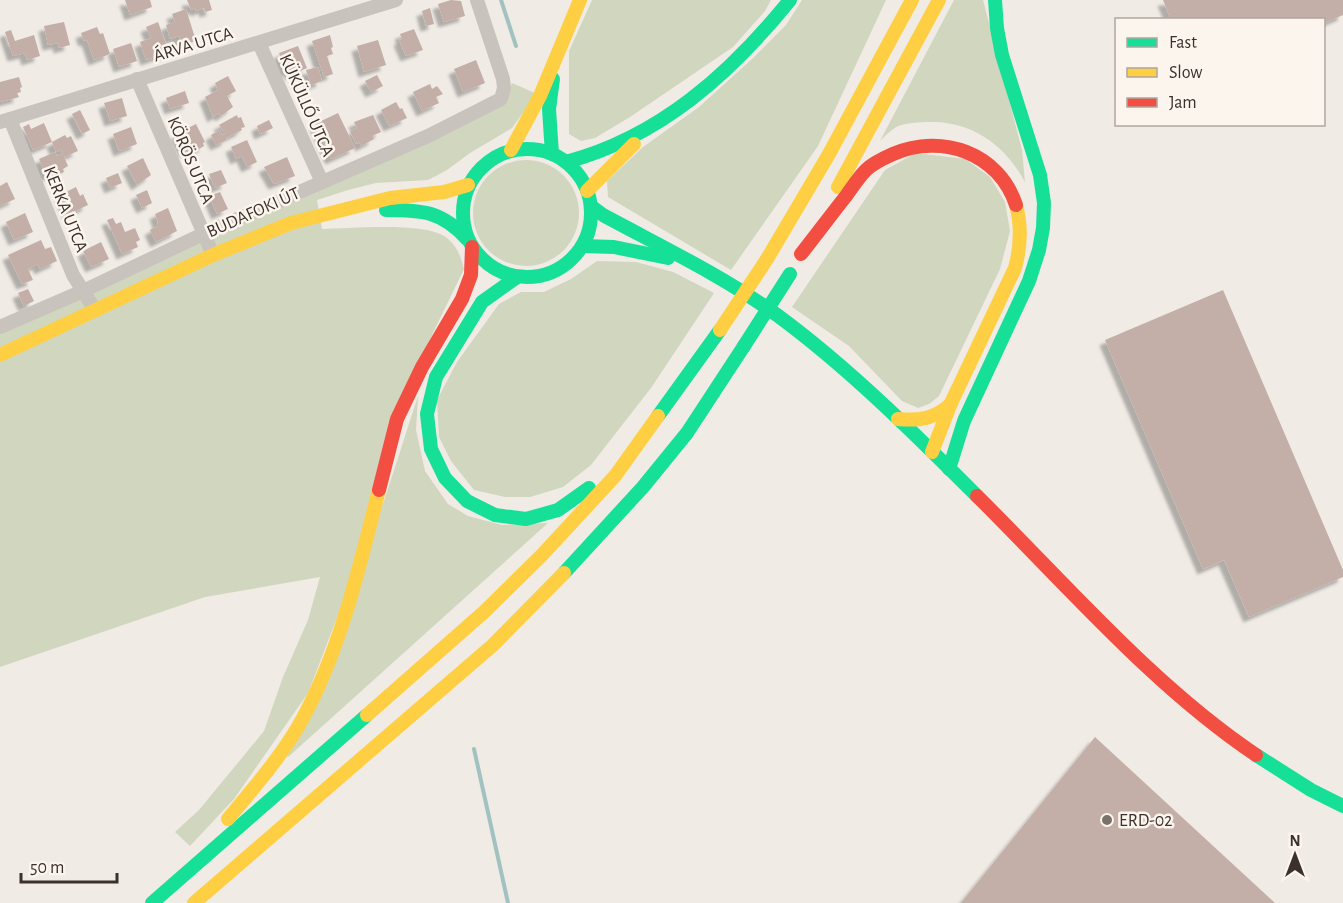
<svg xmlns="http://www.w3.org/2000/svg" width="1343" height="903" font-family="'Alegreya Sans',sans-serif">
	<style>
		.green { fill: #d1d6bf }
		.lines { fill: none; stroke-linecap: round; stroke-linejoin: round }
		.stream { stroke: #a1c2c1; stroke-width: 4 }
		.building { fill: #c3afa7; filter: url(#shadow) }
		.street { stroke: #c9c3be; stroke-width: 14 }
		.fast { stroke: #16e098; stroke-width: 14 }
		.slow { stroke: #ffcf43; stroke-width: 14 }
		.jam { stroke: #f24e42; stroke-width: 14 }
		.fast-bridge { stroke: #16e098; stroke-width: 14 }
		.slow-bridge { stroke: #ffcf43; stroke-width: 14 }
		.poi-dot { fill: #7a716c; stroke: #fbf5ee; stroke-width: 2 }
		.labels { text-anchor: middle; stroke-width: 5; stroke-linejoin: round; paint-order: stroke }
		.street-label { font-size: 18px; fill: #3b302b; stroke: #fbf5ee }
		.poi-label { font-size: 18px; fill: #3b302b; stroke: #fbf5ee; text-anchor: start }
	</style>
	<defs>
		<filter id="shadow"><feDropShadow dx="-5.5" dy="5.5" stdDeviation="1.5" flood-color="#0004"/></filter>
	</defs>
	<rect width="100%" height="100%" fill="#f0ebe5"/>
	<g class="green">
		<path d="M592,0h179l-6,11 -32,36 -103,70 -35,21 -14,3 -12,-7v-83z"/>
		<path d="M802,0h84l-68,146 -87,124 -123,-73 -1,-16 36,-34 56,-40 53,-48 34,-34z"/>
		<path d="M954,0h29l39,150 3,32c-19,-35 -49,-58 -89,-60 -12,0 -26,0 -38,4 -6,3 -13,10 -18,15z"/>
		<path d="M512,83l23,10 -10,17 -13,18 -42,25 -23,17 -19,10 -52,3 -28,7 -31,10 5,29c29,0 103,-8 125,9 10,8 14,19 17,31l-33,68 -81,247 -42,109 -74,106 -44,47 -15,-14 24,-22 65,-79 19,-54 25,-57 12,-43 -115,20 -205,70v-334l503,-230z"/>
		<path d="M916,153l49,6 25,18 15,25 5,29 -10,38 -61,127 -10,8 -11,4 -16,-7 -53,-55 -57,-39 93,-137z"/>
		<circle cx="526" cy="213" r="53"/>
		<path d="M597,261l39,1 37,10 41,21 -63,95 -60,77 -28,22 -33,10h-25l-31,-7 -23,-29 -12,-24 -2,-37 20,-38 42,-58 22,-12h23l27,-13z"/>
		<path d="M418,396l-2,34 9,41 23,33 20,12 34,9 46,-2 -261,235 98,-260z"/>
	</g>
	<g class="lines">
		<g class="stream">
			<path d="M501,0l15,46"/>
			<path d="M474,749l34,154"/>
		</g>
	</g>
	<g class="building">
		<path d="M125,0h25l2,7 -22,8z"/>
		<path d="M187,0h22l3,10 -7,2 -1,-4 -8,3 -1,-3 -4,2z"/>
		<path d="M451,0l10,1 4,15 -21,6 -6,-18z"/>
		<path d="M1163,0h180v15l-19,8v-3h-153z"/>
		<path d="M430,8l4,16 -8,2 -4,-15z"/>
		<path d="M186,9l10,32 -15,5 -2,-10 -9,3 -4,-14 9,-3 -3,-8z"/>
		<path d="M64,22l6,23 -11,3 -1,-5 -10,2 -4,-19z"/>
		<path d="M158,22l11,30 -23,8 -6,-18 11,-4 -5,-11z"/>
		<path d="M97,27l3,7 3,-1 7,21 -16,6 -7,-20 -3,1 -3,-8z"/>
		<path d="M414,29l9,21 -17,6 -7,-16 3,-1 -2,-5z"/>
		<path d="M11,30l4,11 19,-6 6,21 -13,4 -2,-7 -12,3 -8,-24z"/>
		<path d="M330,35l3,12 -2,1 2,6 -6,2 6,18 -9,3 -12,-36z"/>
		<path d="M378,40l8,25 -22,7 -7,-26z"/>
		<path d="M131,43l6,18 -18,6 -6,-18z"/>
		<path d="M298,46l9,22 -16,7 -2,-5 -3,2 -7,-19z"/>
		<path d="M476,60l9,23 -22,9 -9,-23z"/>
		<path d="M318,67l4,14 -11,4 -5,-15z"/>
		<path d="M377,75l6,11 -12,6 -6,-11z"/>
		<path d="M228,76l8,15 -9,5 6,11 -12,9 -2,-3 -6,4 -8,-20 13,-7 -3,-7z"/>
		<path d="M19,77l3,10 -2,1 1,4 -4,1 2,4 -19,5v-20z"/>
		<path d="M430,84l2,5 5,-3 6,8 -7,3 3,6 -17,8 -9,-19z"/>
		<path d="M185,91l4,12 -19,6 -4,-11z"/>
		<path d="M122,98l5,18 -17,5 -6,-18z"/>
		<path d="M396,102l4,7 2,-1 5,10 -18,8 -8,-16z"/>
		<path d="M80,110l10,20 -8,4 -10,-20z"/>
		<path d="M338,113l17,35 -24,11 -16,-35z"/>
		<path d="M237,115l1,3 3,-1 4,10 -4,1 1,2 -16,8 1,2 -11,5 -5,-10 9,-5 2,5 3,-1 -6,-9z"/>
		<path d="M373,115l8,17 -9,4 2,3 -13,7 -2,-4 -3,2 -6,-13 7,-3 -3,-6z"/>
		<path d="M269,120l4,8 -13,6 -3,-8z"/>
		<path d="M44,123l8,19 -19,8 -10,-23 6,-3 2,5z"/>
		<path d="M196,124l9,18 -2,1 1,3 -5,3 -2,-3 -12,6 -9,-18z"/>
		<path d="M131,127l6,17 -18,7 -6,-17z"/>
		<path d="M65,135l2,3 4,-2 7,15 -14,6 4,9 -5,3 1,3 -9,4 -1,-3 -8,3 -7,-17 16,-7 2,4 6,-3 -2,-3 -5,2 -4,-10z"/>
		<path d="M247,140l10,22 -10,5 -5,-11 -6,3 -5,-12z"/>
		<path d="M287,157l8,19 -21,8 -10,-17z"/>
		<path d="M143,158l8,17 -14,10 -10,-19z"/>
		<path d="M221,170l6,13 -12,5 -6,-14z"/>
		<path d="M118,173l4,10 -12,5 -4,-10z"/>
		<path d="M7,182l8,17 -15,7v-20z"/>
		<path d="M76,187l4,9 3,-2 5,11 -19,9 -9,-19z"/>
		<path d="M147,190l5,13 -10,5 -6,-13z"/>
		<path d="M220,192l8,17 -11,5 -8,-18z"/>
		<path d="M168,208l9,23 -21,11 -6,-12 7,-4 1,-4 -3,-8z"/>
		<path d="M25,213l8,19 -19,8 -8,-18z"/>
		<path d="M113,218l3,6 5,-2 4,10 10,-4 5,12 -4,2 2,5 -16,7 -15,-34z"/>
		<path d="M41,240l4,9 6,-2 6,14 -17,8 -2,-5 -10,5 5,11 -11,4 -14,-29z"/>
		<path d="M101,242l8,17 -18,8 -8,-16z"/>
		<path d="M28,289l6,12 -10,5 -6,-13z"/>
		<path d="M1223,290l120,280v7l-94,40 -25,-57 -21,9 -98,-229z"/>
		<path d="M1095,737l180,166h-314z"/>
	</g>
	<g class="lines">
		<g class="street">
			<path d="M259,43l63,139"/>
			<path d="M137,79l76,176"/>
			<path d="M10,119l63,156 22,35"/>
			<path d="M0,122l396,-122"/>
			<path d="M0,327l83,-36 120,-57 225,-98 73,-37 3,-11 -1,-9 -26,-79"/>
		</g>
		<g class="fast">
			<circle cx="527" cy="213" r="64"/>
			<path d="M552,154l-3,-45 4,-30"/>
			<path d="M566,162c94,-25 164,-88 224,-162"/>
			<path d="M591,206l12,9c59,32 120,61 174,100 72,53 137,118 200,181"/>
			<path d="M386,210c36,0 56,1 81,29"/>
			<path d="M582,246l32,1 54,11"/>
			<path d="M517,277l-35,25 -46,75 -9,37 4,35 14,29 22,23 28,14 31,4 32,-9 31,-22"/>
			<path d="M658,416l62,-86"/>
			<path d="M949,469l15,-48 65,-140 10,-31 4,-22 1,-25 -4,-28 -38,-120 -5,-27 -2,-28"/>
			<path d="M564,573l79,-86 44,-54 57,-87"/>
			<path d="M1256,755l55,35 32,16"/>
			<path d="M152,903l215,-188"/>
		</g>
		<g class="slow">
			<path d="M511,150l29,-54 40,-96"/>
			<path d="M838,187l101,-187"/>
			<path d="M587,191l47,-47"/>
			<path d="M767,259l62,-105 83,-154"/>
			<path d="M0,355l213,-100 78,-32 99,-25 54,-6 24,-7"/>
			<path d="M898,419c22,2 36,0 53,-15"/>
			<path d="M932,452l19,-49 64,-135c6,-22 7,-41 1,-63"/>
			<path d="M367,715l117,-103 57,-56 74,-80 43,-60"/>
			<path d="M228,819c27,-33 56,-65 76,-103 38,-71 55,-149 75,-226"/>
			<path d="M194,903l299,-258 71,-72"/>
		</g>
		<g class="jam">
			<path d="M801,254c15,-19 30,-39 45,-58 6,-8 12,-18 20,-26 7,-7 18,-12 27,-16 49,-21 106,-1 123,51"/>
			<path d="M379,490l18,-71 25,-52 40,-68 9,-24 1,-28"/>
			<path d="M977,496c88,87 176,190 279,259"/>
		</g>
		<path class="fast-bridge" d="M744,346l46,-72"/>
		<path class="slow-bridge" d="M720,330l47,-71"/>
	</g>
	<circle class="poi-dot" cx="1107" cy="820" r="6"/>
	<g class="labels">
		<g class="street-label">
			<text transform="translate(193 44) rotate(-17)" y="6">ÁRVA UTCA</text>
			<text transform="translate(307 105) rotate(66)" y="6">KÜKÜLLŐ UTCA</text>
			<text transform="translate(191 160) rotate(67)" y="6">KÖRÖS UTCA</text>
			<text transform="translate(66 209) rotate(68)" y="6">KERKA UTCA</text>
			<text transform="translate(253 212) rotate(-24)" y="6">BUDAFOKI ÚT</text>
		</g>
		<g class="poi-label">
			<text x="1119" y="826">ERD-02</text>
		</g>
	</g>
	<rect x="1115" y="18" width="210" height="108" fill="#fbf5ee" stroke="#aea6a0" stroke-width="1.5"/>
	<rect x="1127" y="38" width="30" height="9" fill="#16e098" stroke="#aea6a0" stroke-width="1.5"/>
	<text x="1169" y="48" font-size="18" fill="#3b302b">Fast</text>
	<rect x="1127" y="68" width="30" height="9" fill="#ffcf43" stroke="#aea6a0" stroke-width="1.5"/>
	<text x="1169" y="78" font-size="18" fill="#3b302b">Slow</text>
	<rect x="1127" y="98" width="30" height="9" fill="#f24e42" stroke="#aea6a0" stroke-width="1.5"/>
	<text x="1169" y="108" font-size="18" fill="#3b302b">Jam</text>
	<g transform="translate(1295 855)" stroke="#fbf5ee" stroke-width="4.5" paint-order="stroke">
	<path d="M0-4.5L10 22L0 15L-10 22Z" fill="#3b302b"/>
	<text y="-9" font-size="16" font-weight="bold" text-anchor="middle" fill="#3b302b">N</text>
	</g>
	<path d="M21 873v9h96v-9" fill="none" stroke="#3b302b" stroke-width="3"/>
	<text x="30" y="873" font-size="18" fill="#3b302b" stroke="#fbf5ee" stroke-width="4.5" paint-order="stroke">50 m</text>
</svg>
